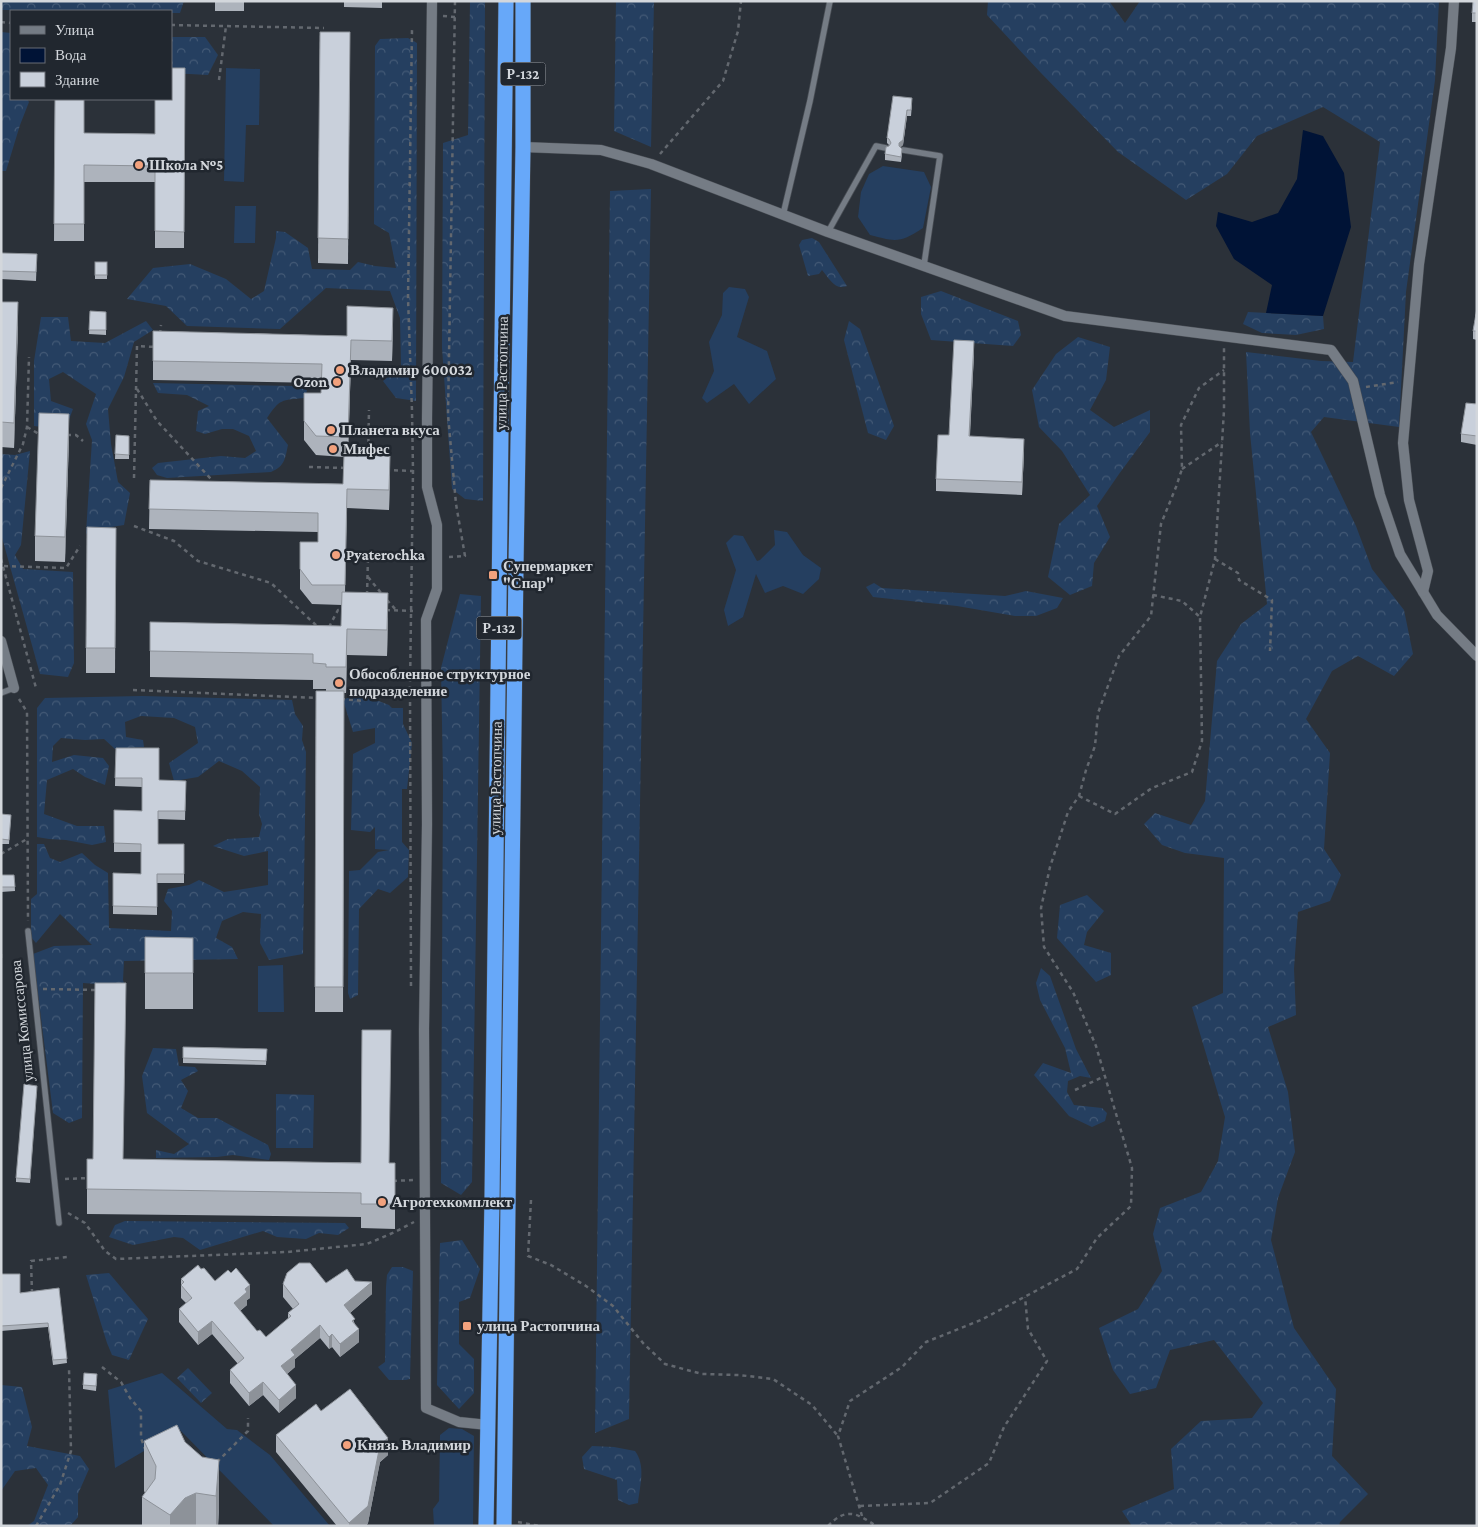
<svg xmlns="http://www.w3.org/2000/svg" width="1478" height="1527" font-family="'Crimson Pro',serif">
	<style>
		.grass { fill: #253f60 }
		.forest { fill: url(#forest-crowns) }
		.water { fill: #001336 }
		.lines { fill: none; stroke-linecap: round; stroke-linejoin: round }
		.lane-casing { stroke: #494e55; stroke-width: 7 }
		.street-casing { stroke: #494e55; stroke-width: 11 }
		.highway-casing { stroke: #494e55; stroke-width: 16 }
		.path { stroke: #63686f; stroke-width: 2.5; stroke-dasharray: 4 4; stroke-linecap: butt }
		.lane { stroke: #757c85; stroke-width: 5.5 }
		.street { stroke: #757c85; stroke-width: 10 }
		.highway { stroke: #67a8f9; stroke-width: 15 }
		.wall { fill: #adb3bc }
		.shaded-wall { fill: #8d9299 }
		.building { fill: #c9d0db; stroke: #8d9299 }
		.poi-dot { fill: #f1a17d; stroke: #21272f; stroke-width: 2 }
		.labels { text-anchor: middle; stroke-width: 5; stroke-linejoin: round; paint-order: stroke }
		.shield { fill: #21272f; stroke: #9ea2a8; stroke-width: 1 }
		.shield-label { font-size: 14px; font-weight: bold; fill: #d3d7dc }
		.poi-label { font-size: 15px; font-weight: bold; fill: #d3d7dc; stroke: #21272f; text-anchor: start }
		.street-label { font-size: 15px; fill: #d3d7dc; stroke: #21272f }
	</style>
	<defs>
		<pattern id="forest-crowns" width="20" height="18" patternUnits="userSpaceOnUse" patternTransform="scale(1.25)"><rect width="20" height="18" fill="#253f60"/><path d="M2 6a3 3 0 1 1 6 0M12 15a3 3 0 1 1 6 0" fill="none" stroke="#445a76"/></pattern>
	</defs>
	<rect width="100%" height="100%" fill="#2b3139"/>
	<g class="grass">
		<path d="M226,68l34,1 -1,56h-13l-2,57 -20,-1z"/>
		<path d="M883,166l41,6 7,15 -8,41c-23,15 -27,14 -53,7l-12,-18 3,-25 8,-18z"/>
		<path d="M235,206h21l-1,37h-21z"/>
		<path d="M729,287l16,2 4,8 -12,40 30,14 9,28 -27,25 -15,-20 -27,19 -5,-5 12,-27 -5,-29 13,-27 1,-22z"/>
		<path d="M774,530l13,2 16,23 18,13 -2,11 -16,15 -20,-8 -18,7 -9,-19 -13,43 -15,9 -4,-16 12,-40 -10,-27 8,-8 9,1 14,25 3,-1 15,-15z"/>
		<path d="M283,965l1,47h-26v-46z"/>
		<path d="M162,1373l65,56 10,1 33,25 60,71h-56l-94,-96 -65,38 -7,-78z"/>
		<path d="M449,1428l13,1 12,7 -1,90h-39l-1,-17 6,-8 1,-66z"/>
	</g>
	<g class="forest">
		<path d="M1,1h183l-4,12h-9v-2l-170,-1z"/>
		<path d="M470,1h15l-2,500 -18,-2 -13,-10 -10,-141 1,-205 25,-8z"/>
		<path d="M616,1h38l-3,146 -37,-16z"/>
		<path d="M988,1h121l16,22 15,-22h299l-4,79 -29,212 -7,135 -75,-10 -13,15 45,94 16,43 32,41 9,44 -19,22 -36,-20 -26,15 -26,48 24,34 -6,96 17,26 -11,26 -32,11 -4,57 2,46 -28,12 20,65 7,60 -17,46 -7,42 23,88 42,61 -4,67 36,38 -28,28 -1,4h-207l-10,-15 52,-22 -3,-40 30,-28 51,-3 11,-15 -49,-63 -44,10 -14,38 -26,6 -17,-24 -14,-42 39,-19 24,-38 -9,-37 7,-26 41,-16 17,-31 7,-44 -33,-110 31,-14 1,-135 -39,-5 -23,-8 -18,-21 11,-11 36,12 14,-24 12,-140 24,-37 26,-20 -17,-171 -4,-81 75,9 32,1 27,-220 -57,-35 -66,29 -30,38 -41,26 -68,-48 -77,-79 -54,-58z"/>
		<path d="M1,32l10,1v66h16l2,3 -9,23 -14,46h-5z"/>
		<path d="M171,37h34l13,18 -10,20 -37,-2z"/>
		<path d="M408,38l9,5 -1,358 -20,-3 -13,-17 18,-15 -1,-48 -10,-27 -64,-3 -46,41 -93,-3 -21,-20 -39,-7 26,-31 37,-4 36,15 25,20 13,-8 12,-53v-7l9,1 23,16 4,21 38,1 8,-8 17,4 21,2 -7,-35 -15,-9 1,-178 5,-7z"/>
		<path d="M651,189l-22,1230 -34,14 15,-1242z"/>
		<path d="M812,238l7,4 28,44c-12,5 -18,-8 -25,-16l-3,4 -11,2 -9,-31 3,-5z"/>
		<path d="M941,291l77,30 3,14 -8,11 -82,-6 -10,-26v-17z"/>
		<path d="M1248,312l75,4 1,13 -28,6 -34,-2 -19,-9z"/>
		<path d="M41,317h27l3,24 34,2 41,-22 7,9 -19,12 -10,35 -16,32 3,35 7,38 12,11 -6,32 -19,3 -11,16 -8,-11 6,-93 -6,-16 10,-30 -33,-22 -14,7 2,22 22,8 -8,21 -31,-4v-65z"/>
		<path d="M849,321l11,8 34,97 -8,14 -18,-7 -24,-93z"/>
		<path d="M1078,337l32,10 -4,33 -16,30 24,17 36,-17v22l-31,42 -22,32 13,31 -16,26 -2,23 -22,9 -22,-18 11,-53 31,-29 -28,-44 -23,-24 -7,-37 24,-36z"/>
		<path d="M153,383l142,3 12,4 -2,8c-24,2 -25,1 -38,20l21,27c-3,14 -3,21 -17,27l-104,6 -10,-3 -5,-7 6,-5 63,-7 24,2 11,-7 -7,-15 -16,-7h-11l-17,5 -9,-3 2,-20 11,-5 -22,-11 -29,-2z"/>
		<path d="M30,451l-9,94 -6,10 8,14 50,3 1,91 -6,14 -28,-3 -39,-140v-80l14,1z"/>
		<path d="M874,583l8,5 123,8 21,-5 37,7 -6,10 -21,8h-21l-58,-10 -84,-9 -7,-10z"/>
		<path d="M460,594l21,2 -9,586 -11,13 -20,-12 2,-406 -2,-109z"/>
		<path d="M358,693l31,12 3,3h11v16l9,19 -5,46h-5v53l7,8 -1,27 -18,16 -12,-4 -19,20 -1,86 -8,4 -2,-6 1,-122 11,-1 18,-18 11,-2 -14,-1v-22l-5,5 -19,-2 2,-76 22,-11v-15l-22,4 -10,-32z"/>
		<path d="M142,696l150,4 3,14 8,12 -1,14 4,12 -3,202 -34,6 -9,-17 1,-29 -18,-2 -21,9 -6,17 16,9 6,12 -114,2 -1,19 2,6 -42,-3 -1,135 -13,5 -16,-10 -20,-159 21,-8 38,-1 -32,-31 -24,29 -5,-6v-38l6,-5v-50h7l6,14 10,4 22,-9 13,12 13,8 1,55 62,3 1,-20 -8,-10 4,-12 21,-4 10,-5 25,12 44,-7v-34l-24,5 -31,-10 15,-7 31,-2 3,-13 -3,-10 1,-27 -18,-16 -23,-10 -21,16 -24,4 -5,-18 29,-20 -3,-16 -21,-9 -33,-2 -16,6 1,15 17,3 1,7 -29,2 -11,-10 -19,1 -24,-2 -8,8 -1,16 22,-7 29,3 6,8 -4,19 -20,-8 -12,-8 -26,11 -3,34 33,12h27l2,16 -14,3 -26,-5 -17,-1 -12,-2v-129l8,-10z"/>
		<path d="M1087,895l17,16 -17,21 -3,13 27,8v22l-15,7 -39,-44 3,-33z"/>
		<path d="M1041,968l9,8 26,73 15,29 -11,-2 -12,5 -1,11 7,13 28,3 5,5 -2,8 -13,6 -23,-11 -35,-41 9,-12 28,10 -6,-25 -25,-48 -4,-17z"/>
		<path d="M153,1048l23,1 3,17 16,1 3,4 -17,9 7,11 -7,17 17,10h19l51,27 3,9 -2,6 -36,-5 -16,2 -61,1v-8l18,4 15,-10 -42,-31 -5,-37z"/>
		<path d="M276,1094l38,1 -1,53h-37z"/>
		<path d="M125,1221l220,2 4,5 -11,7 -19,-2 -13,6 -29,-2 -14,-6 -63,19 -17,-12 -9,-1 -41,8 -24,-8 6,-12z"/>
		<path d="M462,1240l18,29 -10,29 -11,4v42l15,15v34l-15,16 -22,-24 3,-142z"/>
		<path d="M392,1267h11l10,4 -3,108 -4,1h-17l-11,-13 7,-5 1,-75 1,-12z"/>
		<path d="M109,1273l39,46 -19,41 -17,-5 -5,-12 -21,-68z"/>
		<path d="M188,1368l24,25 -11,10 -24,-25z"/>
		<path d="M1,1385l21,2 10,40 -5,19 53,10 9,13 -11,25v23l-8,9h-43l7,-5 14,-36 -12,-17 -21,3 -14,20z"/>
		<path d="M592,1446l22,1 21,4c11,15 5,34 3,52l-9,2 -11,-5 -1,-20 -33,-11 -2,-12z"/>
	</g>
	<path class="water" d="M1303,130l20,6 21,37 7,54 -28,89 -57,-3 6,-28 -38,-26 -18,-33 2,-14 34,10 26,-9 19,-34z"/>
	<g class="lines">
		<g class="lane-casing">
			<g id="lane">
				<path d="M903,150l37,6 -16,109"/>
				<path d="M783,215l27,-114 20,-100"/>
				<path d="M828,232l48,-86 10,2"/>
				<path d="M1,693l13,-5"/>
				<path d="M28,931l31,292"/>
			</g>
		</g>
		<g class="street-casing">
			<g id="street">
				<path d="M432,1l-5,418v68l10,38v64l-11,31 1,204 -3,205 2,379 33,14 29,3"/>
				<path d="M523,147l78,3 50,14 177,68 237,84 266,34 22,31 27,114 20,59 37,61 40,41"/>
				<path d="M1423,592l5,-21 -19,-71 -6,-57 16,-179 32,-216 3,-47"/>
				<path d="M1,641l13,47"/>
			</g>
		</g>
		<g class="highway-casing">
			<g id="highway">
				<path d="M486,1526l6,-326 14,-1199"/>
				<path d="M504,1526l12,-961 7,-418v-146"/>
			</g>
		</g>
		<g class="path">
			<path d="M443,16l12,1"/>
			<path d="M1,22l10,1"/>
			<path d="M171,25l153,3"/>
			<path d="M219,80l7,-54"/>
			<path d="M660,154l63,-73 15,-50 3,-30"/>
			<path d="M160,334l1,-9"/>
			<path d="M1366,387l32,-5"/>
			<path d="M137,389l20,32 54,58"/>
			<path d="M27,427l12,7"/>
			<path d="M67,435h9l7,6"/>
			<path d="M368,459l1,-49"/>
			<path d="M309,467l37,1"/>
			<path d="M1182,469l40,-27"/>
			<path d="M386,470l27,1"/>
			<path d="M134,478l3,-132 19,1"/>
			<path d="M1,488l22,-44 4,-17 2,-70"/>
			<path d="M134,526l40,15 24,20 73,22 48,45"/>
			<path d="M449,557l16,-1 -9,-52 -8,-89 7,-414"/>
			<path d="M1,559l35,129"/>
			<path d="M1215,559l23,14 1,7 33,20 -2,51"/>
			<path d="M4,566l62,2 14,-22"/>
			<path d="M368,577l14,17"/>
			<path d="M367,595l1,-38"/>
			<path d="M1153,595l29,6 18,16"/>
			<path d="M387,600l9,10"/>
			<path d="M386,610l27,1"/>
			<path d="M329,627l9,-17h5"/>
			<path d="M133,690l185,8"/>
			<path d="M19,699l8,13 1,209"/>
			<path d="M341,699l24,2"/>
			<path d="M1079,796l36,18 37,-26 40,-16 10,-31 -2,-124 15,-58 9,-149v-62"/>
			<path d="M1,854l26,-15"/>
			<path d="M1,954v7"/>
			<path d="M411,986l-1,-299 3,-216 -1,-60 -4,-113 4,-268"/>
			<path d="M43,989l54,1"/>
			<path d="M1075,1090l30,-14"/>
			<path d="M65,1179l24,-1"/>
			<path d="M393,1181l20,-1"/>
			<path d="M437,1200l40,8v1"/>
			<path d="M531,1200l-3,56 23,9 35,21 27,20 30,37 22,21 37,10 37,1 34,4 39,26 26,31"/>
			<path d="M68,1213l17,10 20,28 11,8 171,-7 80,-8 28,-12 19,-10"/>
			<path d="M32,1293l-1,-32 36,-4"/>
			<path d="M102,1367l19,15 9,16 11,13v27l4,11"/>
			<path d="M217,1462l31,-31v-13"/>
			<path d="M860,1506l70,-3 59,-40 15,-36 43,-66 -19,-32 -3,-32"/>
			<path d="M862,1516l-24,-80 12,-35 52,-34 24,-25 55,-22 96,-51 20,-31 34,-32 1,-38 -36,-122 -23,-54 -29,-45 -3,-39 9,-41 18,-55 11,-16 7,-26 9,-24 3,-33 21,-57 32,-40 10,-92 15,-37 6,-18 -1,-44 18,-37 25,-18"/>
			<path d="M518,1522l22,4"/>
			<path d="M36,1526l24,-41 11,-34 -2,-83"/>
			<path d="M828,1526c18,-19 29,-13 48,0"/>
		</g>
		<use href="#lane" class="lane"/>
		<use href="#street" class="street"/>
		<use href="#highway" class="highway"/>
	</g>
	<g class="wall">
		<rect x="215" y="1" width="29" height="10"/>
		<path d="M344,1h38v7l-38,-1z"/>
		<path d="M1477,1v21h-5v-9z"/>
		<path d="M320,32h30l-2,232 -30,-1z"/>
		<path d="M185,68l-1,180h-29v-66h-71v59h-30l1,-142 29,34 71,1z"/>
		<path d="M912,104l-1,12h-4l-4,29 -3,2 2,8 -1,7 -16,-2v-6l4,-9 -2,-2v-5z"/>
		<path d="M1,253l36,1 -1,27 -35,-2z"/>
		<rect x="95" y="262" width="12" height="17"/>
		<path d="M1,302l17,25 -4,121 -13,-1z"/>
		<path d="M1477,308v32l-4,-1v-8z"/>
		<path d="M90,311l16,1v23l-17,-1z"/>
		<path d="M393,327l-1,34 -41,-1 -3,95 42,21 -1,34 -42,-2 -2,84 43,26 -1,38 -40,-1 -1,38h-2l-1,319h-28l1,-321h10v-2h-13v-9l-163,-3v-55l191,4 1,-21 -30,-1 -12,-15v-47h18v-10l-169,-3 1,-49 193,4 1,-27 -28,-2 -12,-15v-47h17l1,-10 -169,-3v-49l194,5z"/>
		<path d="M974,353l-4,83 54,16 -2,43 -86,-4v-12z"/>
		<path d="M1477,404v41l-16,-3v-8z"/>
		<path d="M116,435l13,1v23h-14z"/>
		<path d="M69,439l-4,123 -30,-1v-25z"/>
		<path d="M116,528l-1,145h-29v-25z"/>
		<path d="M116,748l43,32 27,1 -1,39 -27,-1v25h26v39h-27v32l-44,-1v-41l28,1v-22h-27v-42l28,1v-24l-27,-1z"/>
		<path d="M1,814l10,1 -2,29h-8z"/>
		<path d="M1,875h13l1,16 -14,1z"/>
		<path d="M145,937l48,1v71h-48z"/>
		<path d="M183,1047l84,2 -1,16 -83,-2z"/>
		<path d="M37,1086l-7,97 -14,-1v-4z"/>
		<path d="M87,1159l308,4v66l-34,-1v-11l-274,-3z"/>
		<path d="M201,1269l14,12 35,17 -3,2v5l-7,6 17,20 9,6 22,-18v-6l5,-4 -10,-12v-13l43,-1 29,-2 17,13 -22,19 5,11 4,18 -19,15 -8,-10 -3,2 -9,-11 -25,21v8l-8,7 9,24 -17,15 -16,-18 -14,11 -19,-23v-13l8,-6 -26,-30 -14,11 -19,-23v-13l7,-6 -5,-5v-19z"/>
		<path d="M1,1274l19,19 39,-5 8,75 -14,2 -5,-38 -47,4z"/>
		<path d="M97,1378l-1,13 -13,-2v-4z"/>
		<path d="M321,1411l67,44 -8,7 -12,61 -2,3h-29l-61,-74v-17z"/>
		<path d="M144,1441l41,1 17,15 17,3v49l-1,17h-76v-29l3,-4 -1,-2z"/>
	</g>
	<g class="shaded-wall">
		<path d="M907,110v6l-4,29 -4,4v-6z"/>
		<path d="M18,302v25l-4,121v-25z"/>
		<path d="M393,308v19l-1,34v-20z"/>
		<path d="M351,340v20l-3,97v-20z"/>
		<path d="M974,341v12l-5,96v-13z"/>
		<path d="M69,414v25l-4,123v-25z"/>
		<path d="M1024,439v13l-2,43v-13z"/>
		<path d="M390,456v20l-1,34v-20z"/>
		<path d="M388,593v25l-1,38v-26z"/>
		<path d="M347,629v26l-1,38v-26z"/>
		<path d="M372,1282v12l-28,24v-13z"/>
		<path d="M250,1285v13l-3,2v5l-13,11v-13l11,-14z"/>
		<path d="M212,1321v13l-14,11v-13z"/>
		<path d="M320,1325v13l-25,21v8l-14,12v-13l10,-16z"/>
		<path d="M359,1329v13l-19,15v-13z"/>
		<path d="M332,1334v13l-3,2v-12z"/>
		<path d="M263,1382v13l-14,11v-13z"/>
		<path d="M296,1385v13l-17,15v-13z"/>
		<path d="M388,1438v17l-8,7 -12,61 -2,3h-17v-3l31,-78z"/>
		<path d="M219,1460v49l-1,17h-2v-30z"/>
		<path d="M196,1493v33h-26v-11l15,-17z"/>
	</g>
	<g class="building">
		<path d="M1473,1h4v12h-5z"/>
		<path d="M320,32h30l-2,207 -30,-1z"/>
		<path d="M171,68h14l-1,164 -29,-1v-65l-71,-1v59h-30l1,-125h29v34l71,1v-35h16z"/>
		<path d="M893,96l19,2 -1,12h-4l-4,30 -4,3v3l3,3 -1,8 -16,-3 1,-7 3,-1 2,-3 -2,-4 -2,-1z"/>
		<path d="M1,253l36,1 -1,18 -35,-1z"/>
		<rect x="95" y="262" width="12" height="13"/>
		<path d="M1,302h17l-4,121 -13,-1z"/>
		<path d="M347,306l46,2 -1,33 -41,-1 -3,97 -32,-1 -12,-15v-28h17l1,-29 -169,-3v-30l194,5z"/>
		<path d="M1477,308v23h-4z"/>
		<path d="M90,311l16,1v18h-17z"/>
		<path d="M954,340l20,1 -5,95 55,3 -2,43 -86,-3 2,-44h11z"/>
		<path d="M1466,403l11,1v32l-16,-2z"/>
		<path d="M39,413l30,1 -4,123 -30,-1z"/>
		<path d="M116,435l13,1v19l-14,-1z"/>
		<path d="M344,455l46,1 -1,34 -42,-1 -2,96h-33l-12,-16v-27h18v-29l-169,-4 1,-29 193,4z"/>
		<path d="M87,527l29,1 -1,120h-29z"/>
		<path d="M342,592l46,1 -1,37 -40,-1 -1,38h-20v-3l-13,-1v-9l-163,-3v-29l191,4z"/>
		<path d="M316,691h28l-1,296h-28z"/>
		<path d="M116,748h43v32l27,1 -1,30h-27v33h26v30h-27v33l-44,-1v-33l28,1v-30l-27,-1v-33l28,1v-33h-27z"/>
		<path d="M1,814l10,1 -2,25 -8,-1z"/>
		<path d="M1,875h13l1,12h-14z"/>
		<path d="M145,937l48,1v35h-48z"/>
		<path d="M95,983h31l-3,176 238,4 1,-133h29l-2,133h6v41h-34v-11l-274,-4v-30h6z"/>
		<path d="M183,1047l84,2 -1,12 -83,-3z"/>
		<path d="M24,1084l13,2 -7,93 -14,-1z"/>
		<path d="M299,1263h11l16,20 21,-14 8,12 17,1 -28,23 11,14 -3,2 7,8 -19,15 -8,-10 -3,3 -9,-12 -29,25 4,5 -14,11 15,19 -17,15 -16,-18 -14,11 -19,-23 14,-12 -32,-37 -14,11 -19,-23 13,-11 -11,-13 3,-3 -3,-3 17,-14 3,4 3,-1 11,13 13,-11 3,3 5,-5 14,17 -5,4 2,3 -13,11 23,28 3,-1 6,7 25,-21 -3,-3 11,-9 -16,-20 4,-11z"/>
		<path d="M1,1274h19v19l39,-5 8,71 -14,1 -5,-37 -47,3z"/>
		<path d="M84,1373l13,1 -1,12 -13,-1z"/>
		<path d="M350,1389l38,49 -8,7 -12,61 -19,17 -73,-88 40,-31 5,7z"/>
		<path d="M177,1425l8,17 17,15 17,3 -3,36 -20,-3 -11,5 -15,17 -28,-18 13,-18 1,-13 -12,-25z"/>
	</g>
	<g class="poi-dot">
		<circle cx="139" cy="165" r="5"/>
		<circle cx="340" cy="370" r="5"/>
		<circle cx="337" cy="382" r="5"/>
		<circle cx="331" cy="430" r="5"/>
		<circle cx="333" cy="449" r="5"/>
		<circle cx="336" cy="555" r="5"/>
		<rect x="488" y="570" width="10" height="10" rx="2.5"/>
		<circle cx="339" cy="683" r="5"/>
		<circle cx="382" cy="1202" r="5"/>
		<rect x="462" y="1321" width="10" height="10" rx="2.5"/>
		<circle cx="347" cy="1445" r="5"/>
	</g>
	<g class="labels">
		<g class="shield">
			<rect x="500.5" y="62.5" width="45" height="23" rx="4"/>
			<rect x="476.5" y="616.5" width="45" height="23" rx="4"/>
		</g>
		<g class="shield-label">
			<text x="523" y="79">Р-132</text>
			<text x="499" y="633">Р-132</text>
		</g>
		<g class="poi-label">
			<text x="149" y="170">Школа №5</text>
			<text x="350" y="375">Владимир 600032</text>
			<text x="327" y="387" text-anchor="end">Ozon</text>
			<text x="341" y="435">Планета вкуса</text>
			<text x="343" y="454">Мифес</text>
			<text x="346" y="560">Pyaterochka</text>
			<text x="503" y="571">Супермаркет<tspan x="503" dy="17">"Спар"</tspan></text>
			<text x="349" y="679">Обособленное структурное<tspan x="349" dy="17">подразделение</tspan></text>
			<text x="392" y="1207">Агротехкомплект</text>
			<text x="477" y="1331">улица Растопчина</text>
			<text x="357" y="1450">Князь Владимир</text>
		</g>
		<g class="street-label">
			<text transform="translate(502 373) rotate(-89)" y="5">улица Растопчина</text>
			<text transform="translate(496 778) rotate(-89)" y="5">улица Растопчина</text>
			<text transform="translate(22 1021) rotate(-96)" y="5">улица Комиссарова</text>
		</g>
	</g>
	<rect width="1478" height="1527" fill="none" stroke="#d3d7dc" stroke-width="5"/>
	<rect x="10" y="10" width="162" height="90" fill="#21272f" stroke="#686d74"/>
	<rect x="20" y="26" width="25" height="8" fill="#757c85" stroke="#686d74"/>
	<text x="55" y="35" font-size="15" fill="#d3d7dc">Улица</text>
	<rect x="20" y="48" width="25" height="15" fill="#001336" stroke="#686d74"/>
	<text x="55" y="60" font-size="15" fill="#d3d7dc">Вода</text>
	<rect x="20" y="72" width="25" height="15" fill="#c9d0db" stroke="#686d74"/>
	<text x="55" y="85" font-size="15" fill="#d3d7dc">Здание</text>
</svg>
